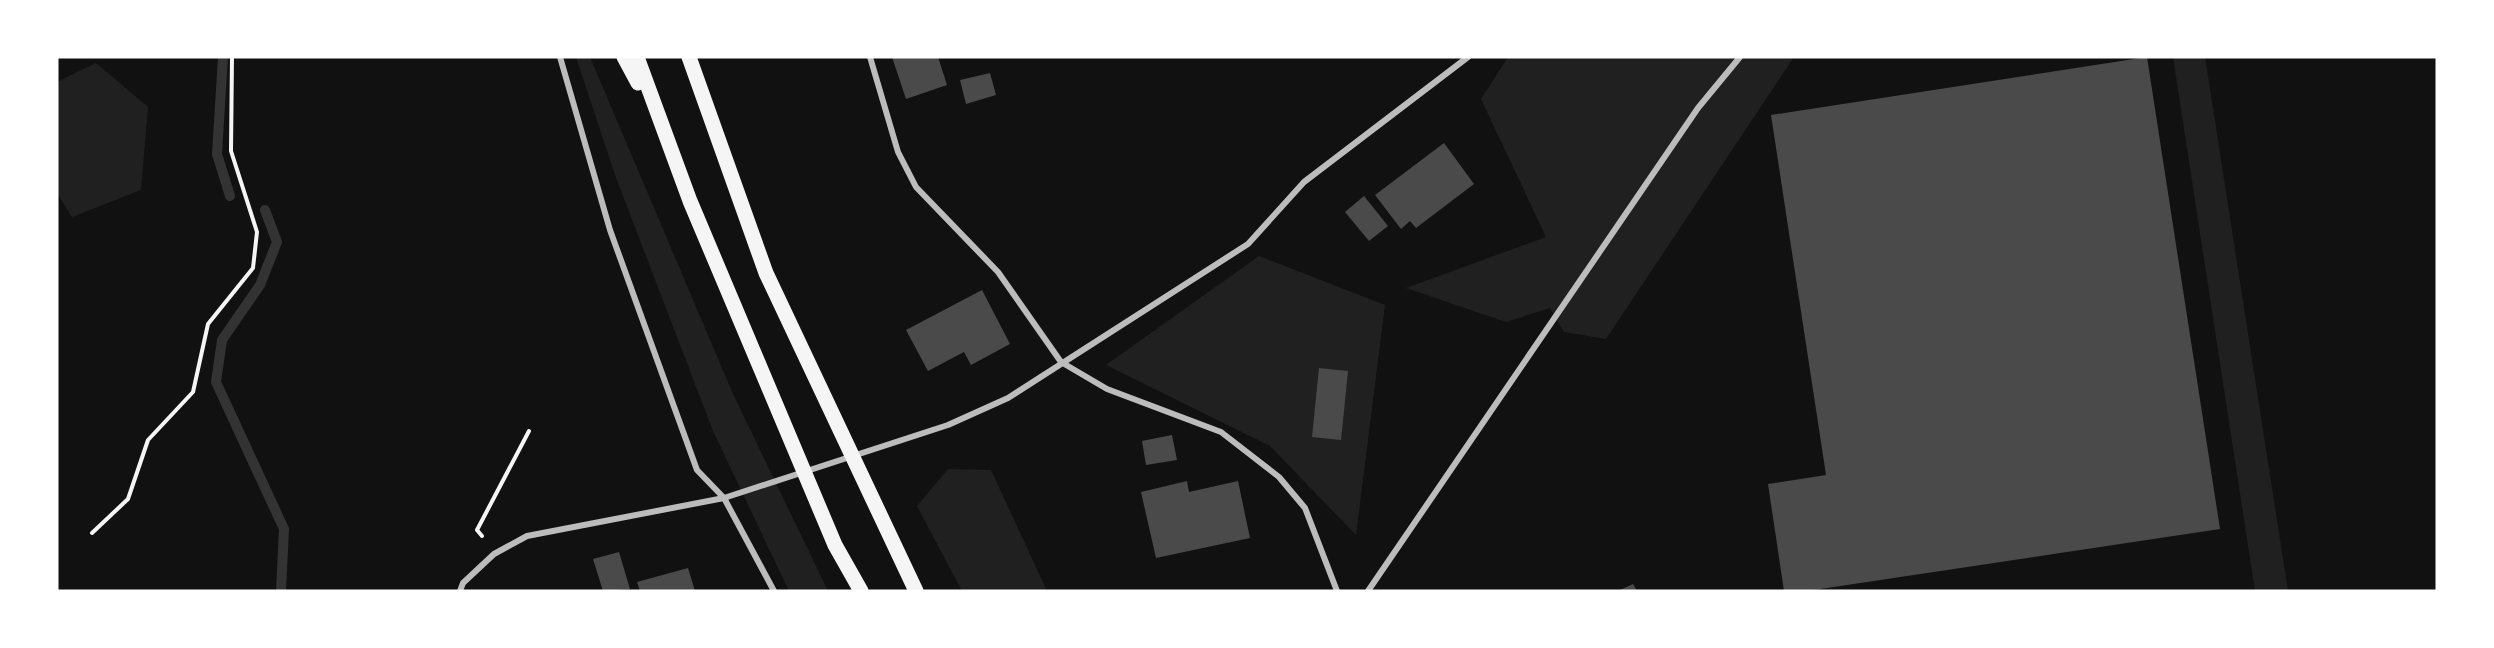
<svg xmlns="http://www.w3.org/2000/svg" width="2494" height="648" font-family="'Alegreya Sans',sans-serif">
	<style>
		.green { fill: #202020 }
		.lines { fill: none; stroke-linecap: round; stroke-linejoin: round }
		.stream { stroke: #333; stroke-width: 10 }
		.building { fill: #4a4a4a }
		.path { stroke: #f5f5f5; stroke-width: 4 }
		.minor { stroke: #bcbcbc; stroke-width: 6 }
		.primary { stroke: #f5f5f5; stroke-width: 15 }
	</style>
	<rect width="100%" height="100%" fill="#111"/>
	<g class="green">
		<path d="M576,57h14l143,337 95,197h-39l-76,-160 -98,-256z"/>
		<path d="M1508,57h286l-188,282 -42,-7 -14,-24 -44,14 -100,-34 140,-51 -65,-138z"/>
		<path d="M2173,57h32l83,534h-33z"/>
		<path d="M96,63l52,44 -7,83 -69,27 -15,-24v-111z"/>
		<path d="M1259,256l126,49 -29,230 -86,-89 -164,-81z"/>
		<path d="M948,469l43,1 56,121h-85l-45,-85z"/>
	</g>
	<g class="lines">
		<g class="stream">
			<path d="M223,57l-6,97 13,42"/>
			<path d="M265,210l12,32 -17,43 -38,55 -6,42 68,147 -3,62"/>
		</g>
	</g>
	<g class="building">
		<path d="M892,57h46l9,28 -41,14z"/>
		<path d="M2147,57l73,472 -413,62h-23l-16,-107 58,-9 -55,-360z"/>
		<path d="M990,73l6,22 -30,9 -6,-24z"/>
		<path d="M1444,143l30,41 -58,44 -6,-7 -9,8 -26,-34z"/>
		<path d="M1364,196l24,30 -19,15 -24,-29z"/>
		<path d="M982,290l28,54 -39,21 -7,-13 -36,19 -22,-41z"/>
		<path d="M1319,368l29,3 -7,69 -29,-3z"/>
		<path d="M1172,435l5,25 -31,5 -4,-24z"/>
		<path d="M1187,481l2,11 49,-11 12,57 -94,20 -15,-66z"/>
		<path d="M619,552l11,37 -27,2 -10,-32z"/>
		<path d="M688,568l7,23h-55l-3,-9z"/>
		<path d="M1633,584l4,7h-19z"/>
	</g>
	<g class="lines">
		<g class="path">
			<path d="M92,533l36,-34 20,-59 45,-48 15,-68 45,-56 4,-36 -26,-81 1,-94"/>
			<path d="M482,536l-5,-6 52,-99"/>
		</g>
		<g class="minor">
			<path d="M560,57l50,173 87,240 27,28 50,93"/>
			<path d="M870,57l28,95 18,35 82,85 63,90 46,27 114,43 58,45 26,31 32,83"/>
			<path d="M460,591l3,-8 31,-29 33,-18 197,-38 224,-73 60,-27 240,-154 56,-62 164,-125"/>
			<path d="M1368,591l330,-483 42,-51"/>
		</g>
		<g class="primary">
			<path d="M624,57l14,26"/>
			<path d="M637,57l53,144 145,344 26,46"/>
			<path d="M689,57l77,216 150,318"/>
		</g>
	</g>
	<rect width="2494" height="648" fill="none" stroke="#ffffff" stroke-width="117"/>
</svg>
